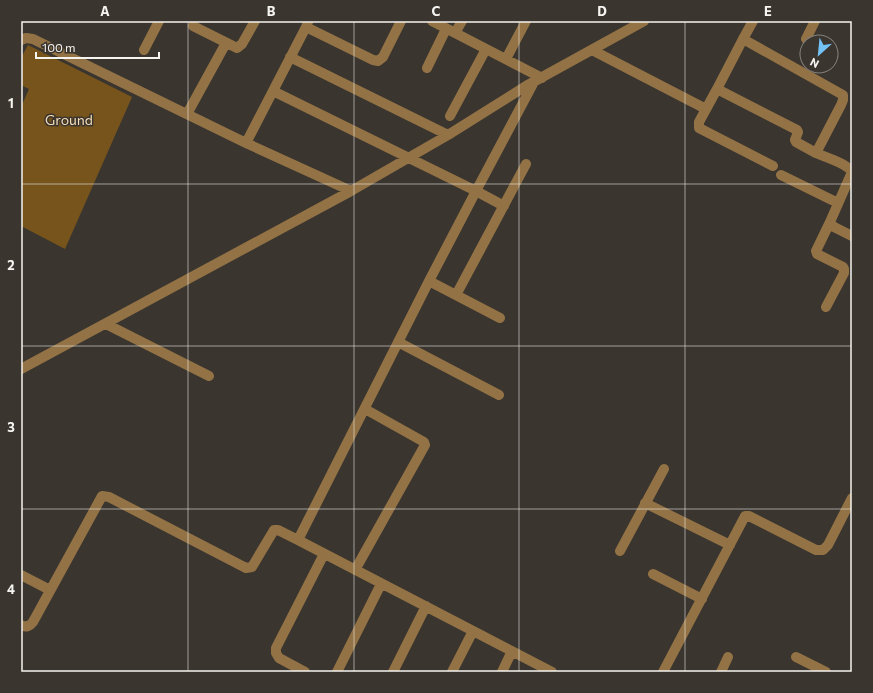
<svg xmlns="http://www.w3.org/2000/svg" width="873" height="693" font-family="Commissioner,sans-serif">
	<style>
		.green { fill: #76541c }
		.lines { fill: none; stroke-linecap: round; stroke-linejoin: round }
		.minor { stroke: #937345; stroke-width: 10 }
		.grid { fill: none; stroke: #f6f4f0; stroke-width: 1; stroke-opacity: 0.55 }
		.labels { text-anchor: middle; stroke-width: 3; stroke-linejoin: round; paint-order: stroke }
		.park-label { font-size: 14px; fill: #f6ddb9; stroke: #3a352f }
		.neatline { fill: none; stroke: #f6f4f0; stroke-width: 1.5 }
		.grid-label { font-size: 13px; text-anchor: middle; font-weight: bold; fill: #f6f4f0 }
	</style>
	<rect width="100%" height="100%" fill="#3a352f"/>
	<path class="green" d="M28,45L132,97L65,249L21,226V107L29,89L21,85V58Z"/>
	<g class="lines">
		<path class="minor" d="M432,21L542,78
			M753,21L743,39L843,95V100L841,105L816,153C825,157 848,164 852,172L830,222L834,227L852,236
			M308,22L306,27L373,60L378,61L383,57L401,21
			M193,26L237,48L242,44L255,21
			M306,27L246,143L351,191
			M455,33L462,21
			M743,39L717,89L797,130L798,132L795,140L796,142L816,153
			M806,39L815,21
			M21,40L26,38L33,39L246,143
			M144,50L159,21
			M592,50L706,109
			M290,57L448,135
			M506,59L526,21
			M427,68L446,29
			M717,89L699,122V128L773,166
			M273,91L476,191L534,82
			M187,114L226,43
			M450,116L486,49
			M781,175L838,203
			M504,206L476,191L429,281L298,540L552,672
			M429,281L500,318
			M456,295L526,164
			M826,307L844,273V269L843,267L817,254L816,251L830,222
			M106,324L209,376
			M398,342L499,395
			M21,369L351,191L448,135L526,86L644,21
			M645,503L730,545
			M620,551L664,469
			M355,570L425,445L424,442L365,409
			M653,574L702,599
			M21,575L50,590
			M21,625C26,628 30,626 33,622L102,496L109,497L246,568L252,567L274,530H278L298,540
			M796,657L826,672
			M305,672L279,658L276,653V648L324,554
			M337,672L381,584
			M393,672L426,606
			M452,672L473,631
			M502,672L512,651
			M663,672L745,516H749L816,550H823L828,545L852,498
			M721,672L728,657"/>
	</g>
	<path class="grid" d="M188,21V672M354,21V672M519,21V672M685,21V672M21,184H852M21,346H852M21,509H852"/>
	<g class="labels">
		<g class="park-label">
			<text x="69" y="125">Ground</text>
		</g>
	</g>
	<rect width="873" height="693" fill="none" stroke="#3a352f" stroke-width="44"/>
	<g transform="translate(819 54) rotate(207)"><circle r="19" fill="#3a352f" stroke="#85817c"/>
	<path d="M0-3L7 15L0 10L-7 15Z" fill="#73c1f5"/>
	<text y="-6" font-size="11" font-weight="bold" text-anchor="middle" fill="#f6f4f0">N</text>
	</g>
	<path d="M36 52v6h123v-6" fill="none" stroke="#f6f4f0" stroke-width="2"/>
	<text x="42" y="52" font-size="12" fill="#f6f4f0" stroke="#3a352f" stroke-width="3" paint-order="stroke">100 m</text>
	<rect x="22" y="22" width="829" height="649" class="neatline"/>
	<g class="grid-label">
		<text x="105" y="16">A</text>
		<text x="271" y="16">B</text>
		<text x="436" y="16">C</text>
		<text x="602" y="16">D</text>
		<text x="768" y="16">E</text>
		<text x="11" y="108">1</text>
		<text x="11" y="270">2</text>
		<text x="11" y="432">3</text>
		<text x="11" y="594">4</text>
	</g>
</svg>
